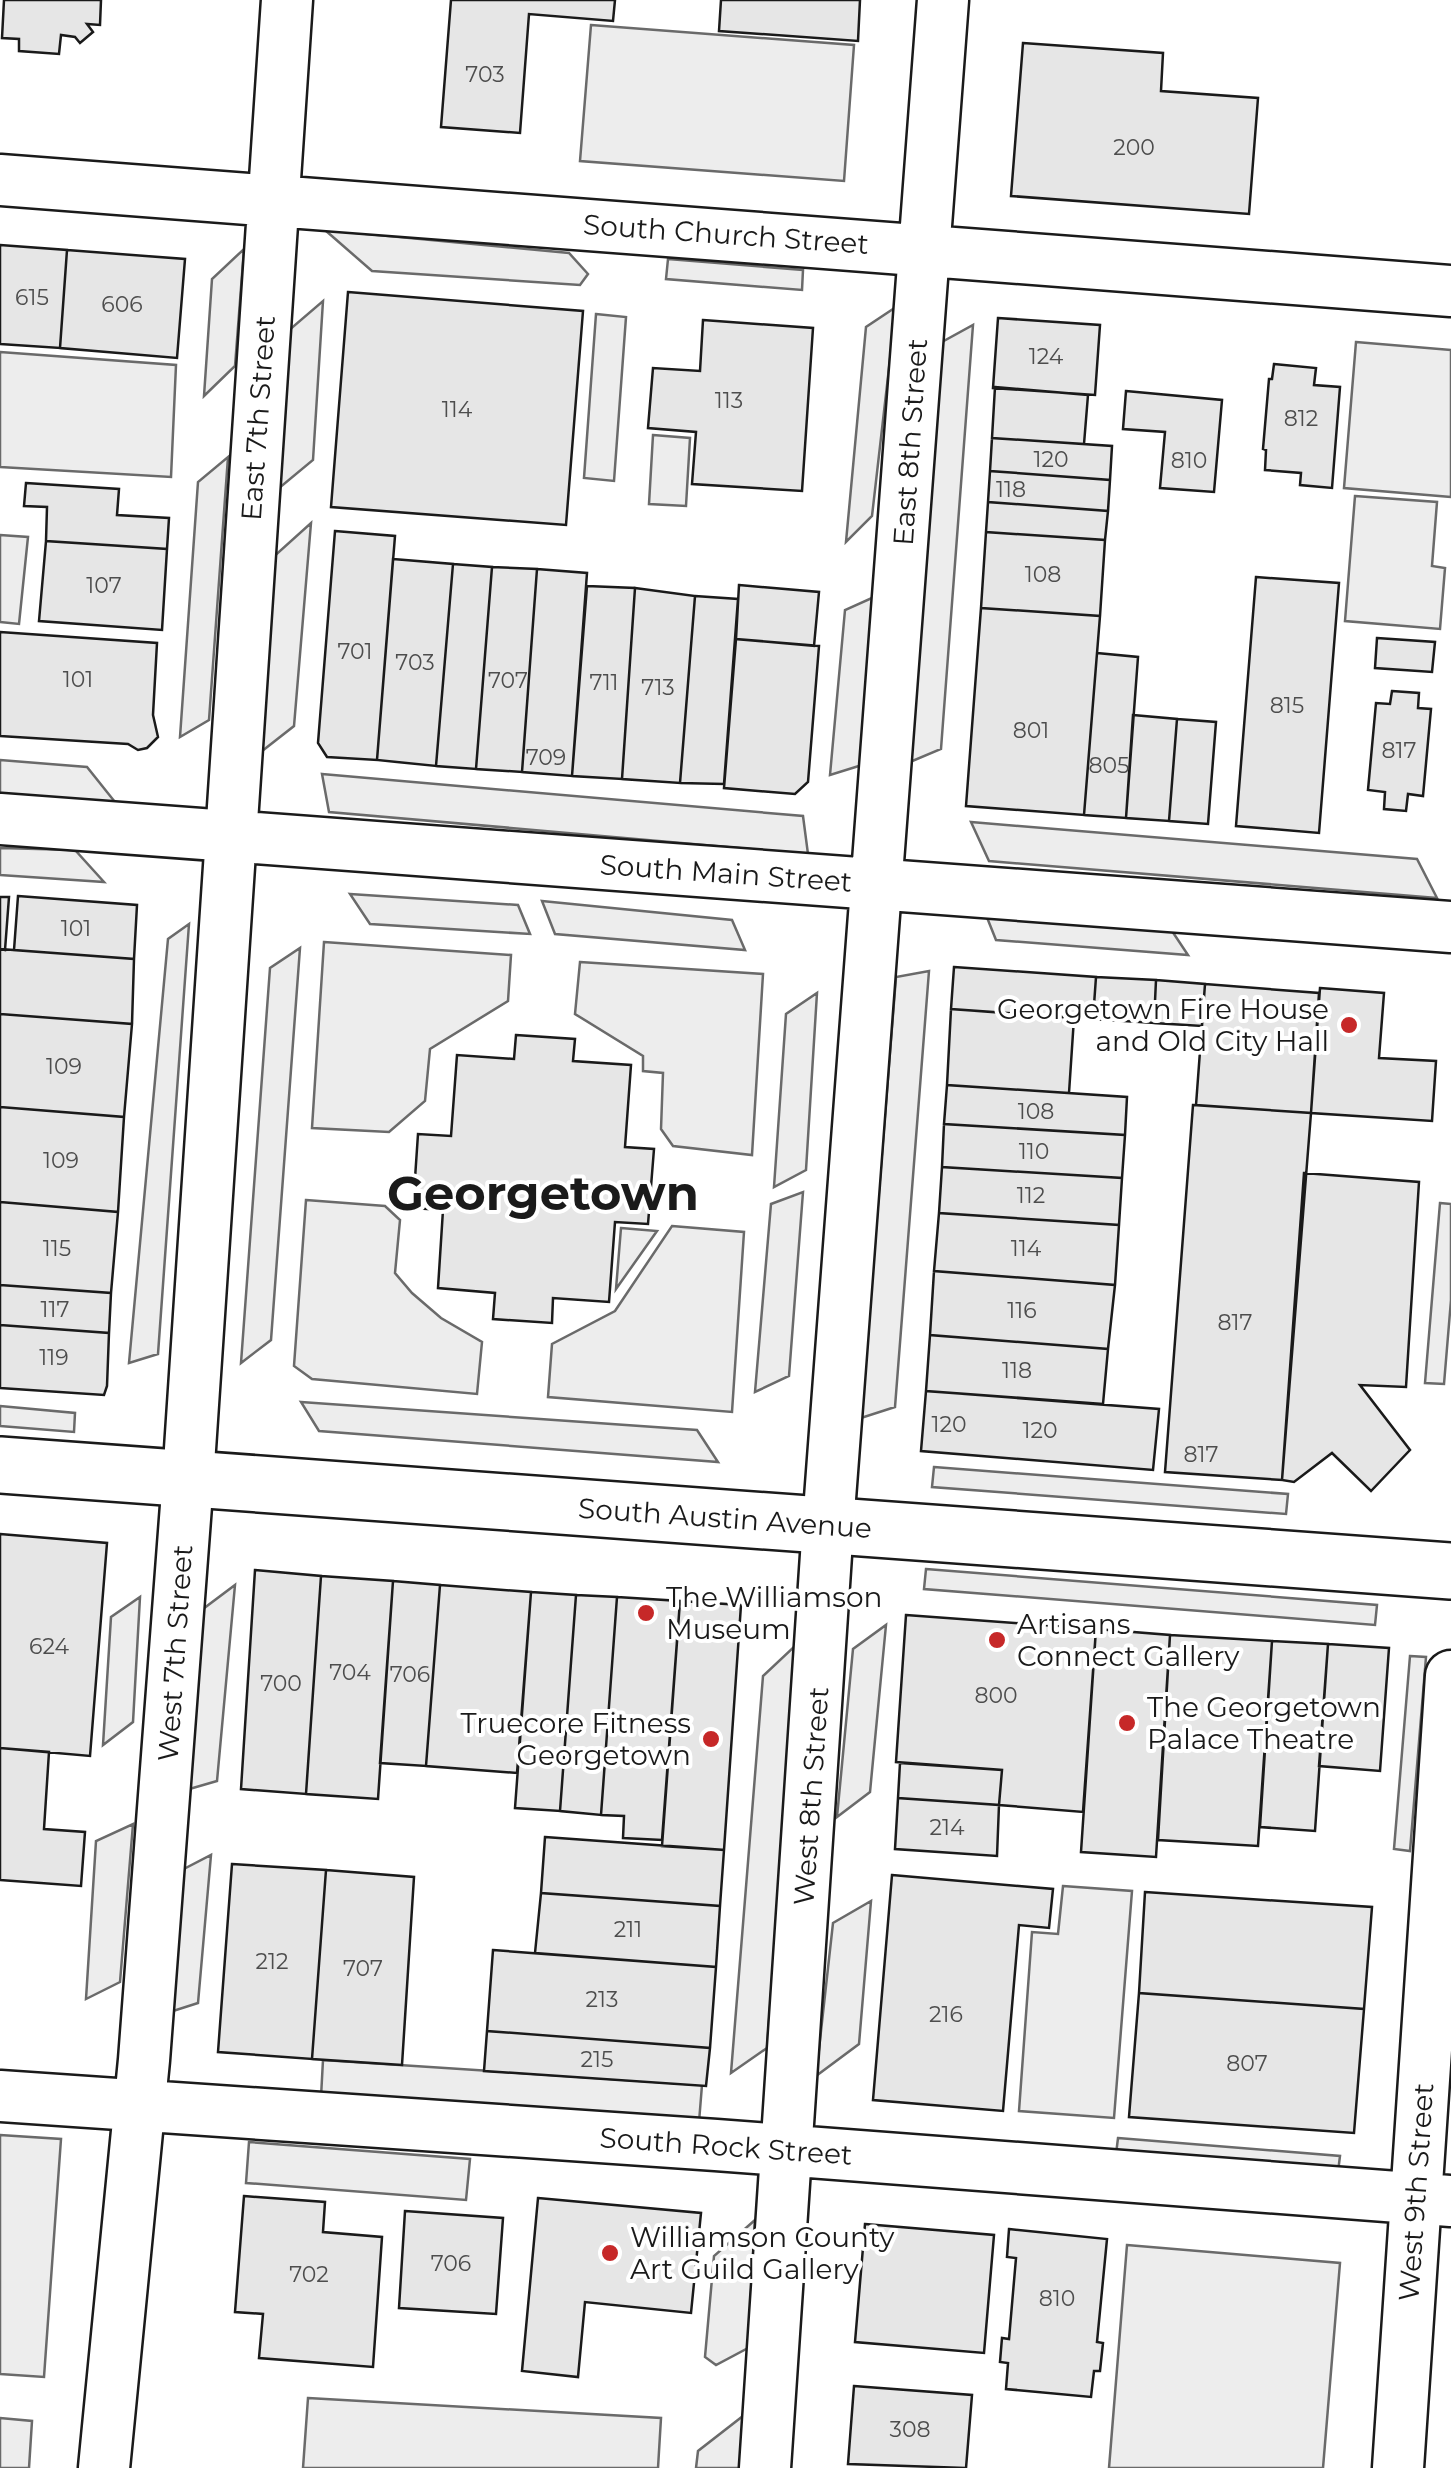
<svg xmlns="http://www.w3.org/2000/svg" width="1451" height="2468" font-family="Montserrat,sans-serif">
	<style>
		.built { fill: #ededed; stroke: #6a6a6a; stroke-width: 2.5 }
		.building { fill: #e6e6e6; stroke: #1a1a1a; stroke-width: 2.5 }
		.lines { fill: none; stroke-linecap: round; stroke-linejoin: round }
		.minor-casing { stroke: #1a1a1a; stroke-width: 55 }
		.major-casing { stroke: #1a1a1a; stroke-width: 60 }
		.minor { stroke: #fff; stroke-width: 50 }
		.major { stroke: #fff; stroke-width: 55 }
		.poi-dot { fill: #c62828; stroke: #fff; stroke-width: 4 }
		.labels { text-anchor: middle; stroke-width: 8; stroke-linejoin: round; paint-order: stroke }
		.number-label { font-size: 22px; fill: #4d4d4d }
		.street-label { font-size: 28px; fill: #1a1a1a; stroke: #fff }
		.poi-label { font-size: 28px; fill: #1a1a1a; stroke: #fff; text-anchor: start }
		.town-label { font-size: 48px; font-weight: bold; fill: #1a1a1a; stroke: #fff }
	</style>
	<rect width="100%" height="100%" fill="#fff"/>
	<path class="built" d="M591,25L854,45L844,181L580,161Z
		M325,230L569,253L588,274L580,285L372,271Z
		M244,249L235,366L204,396L212,279Z
		M668,259L803,270L802,290L666,279Z
		M323,301L313,460L278,489L288,331Z
		M896,307L872,516L846,542L866,327Z
		M596,314L626,317L614,481L584,478Z
		M973,325L941,749L910,762L942,342Z
		M1356,342L1451,350V497L1344,488Z
		M0,352L176,365L171,477L0,467Z
		M653,435L690,438L686,506L649,504Z
		M228,457L209,720L180,737L198,482Z
		M1355,496L1437,502L1432,566L1445,568L1440,629L1345,621Z
		M311,523L294,726L257,755L271,559Z
		M0,535L28,537L19,624L0,622Z
		M874,597L862,765L830,775L845,610Z
		M0,760L87,767L115,802L0,794Z
		M322,774L803,816L808,854L329,812Z
		M971,822L1417,859L1437,898L989,861Z
		M0,848L75,850L104,882L0,875Z
		M350,894L518,905L530,934L370,924Z
		M542,901L732,920L745,950L555,934Z
		M984,910L1170,928L1188,955L996,940Z
		M189,924L158,1354L129,1363L168,939Z
		M324,942L511,955L508,1001L430,1049L425,1101L389,1132L312,1128Z
		M300,948L271,1340L241,1363L270,968Z
		M580,962L763,974L752,1155L673,1146L661,1129L663,1073L643,1071V1056L575,1014Z
		M929,971L895,1407L861,1418L896,977Z
		M817,993L806,1170L774,1187L786,1014Z
		M803,1192L789,1376L755,1392L771,1204Z
		M306,1200L385,1206L400,1220L395,1273L412,1293L441,1318L482,1342L477,1394L312,1379L294,1366Z
		M1440,1203L1451,1204V1300L1444,1384L1425,1383Z
		M672,1226L744,1232L732,1412L548,1397L552,1344L615,1311Z
		M621,1228L657,1231L616,1289Z
		M301,1402L697,1430L718,1462L319,1431Z
		M0,1406L75,1413L74,1432L0,1426Z
		M934,1467L1288,1494L1286,1514L932,1487Z
		M926,1569L1377,1605L1375,1625L924,1589Z
		M235,1585L217,1781L186,1790L203,1609Z
		M140,1597L133,1722L103,1745L111,1617Z
		M886,1625L870,1792L837,1817L853,1649Z
		M797,1644L767,2048L731,2073L763,1676Z
		M1410,1656L1426,1657L1410,1851L1394,1849Z
		M133,1824L120,1982L86,1999L96,1841Z
		M211,1855L198,2003L170,2012L180,1871Z
		M1063,1886L1132,1891L1114,2118L1019,2111L1032,1932L1058,1934Z
		M871,1901L859,2044L816,2076L833,1923Z
		M323,2060L702,2085L699,2122L321,2097Z
		M0,2135L61,2139L44,2377L0,2374Z
		M1118,2138L1340,2156L1338,2172L1116,2154Z
		M249,2142L470,2159L466,2200L246,2183Z
		M755,2220L748,2348L716,2365L705,2357L714,2256Z
		M1127,2245L1340,2263L1323,2468H1109Z
		M308,2398L661,2418L658,2468H303Z
		M743,2416L740,2468H696L698,2451Z
		M0,2418L32,2421L29,2468H0Z"/>
	<path class="building" d="M4,0H101L100,25L87,24L93,32L80,43L75,37L61,35L59,54L19,51V39L2,38Z
		M451,0H615L613,21L529,14L520,133L441,127Z
		M721,0H860L858,41L719,31Z
		M1023,43L1163,53L1161,91L1258,98L1249,214L1011,196Z
		M0,245L67,250L60,348L0,344Z
		M67,250L185,259L177,358L60,348Z
		M348,292L583,311L566,525L331,507Z
		M998,318L1100,325L1095,395L993,388Z
		M703,320L813,328L802,491L692,484L696,432L648,428L653,368L700,371Z
		M1274,364L1316,368L1314,385L1340,387L1332,488L1300,485L1301,473L1265,470L1266,450L1263,449L1269,379H1272Z
		M995,387L1088,395L1084,444L992,438Z
		M1126,391L1222,400L1214,492L1160,488L1165,432L1123,429Z
		M992,438L1112,446L1110,480L990,471Z
		M990,471L1110,480L1108,511L988,502Z
		M26,483L119,489L117,515L169,518L167,549L46,541L47,507L24,506Z
		M988,502L1108,511L1105,540L986,532Z
		M335,531L395,536L377,760L327,757L318,743Z
		M986,532L1105,540L1100,616L981,608Z
		M46,541L167,549L162,630L39,621Z
		M393,559L453,564L436,766L377,760Z
		M453,564L492,567L476,769L436,766Z
		M492,567L537,569L522,772L476,769Z
		M537,569L587,573L572,776L522,772Z
		M1256,577L1339,583L1319,833L1236,826Z
		M739,585L819,592L814,646L736,639Z
		M587,586L635,588L622,779L572,776Z
		M635,588L695,596L680,783L622,779Z
		M695,596L738,599L724,784L680,783Z
		M981,608L1100,616L1084,815L966,806Z
		M0,632L157,643L153,715L158,737L147,748L138,750L128,744L0,736Z
		M1377,638L1435,642L1432,672L1375,668Z
		M736,639L819,646L808,782L795,794L724,788Z
		M1097,653L1138,657L1126,818L1084,815Z
		M1392,691L1419,693L1418,708L1431,709L1423,796L1408,794L1406,811L1384,809L1385,792L1368,790L1376,703L1390,704Z
		M1133,715L1177,719L1169,821L1126,818Z
		M1177,719L1216,722L1208,824L1169,821Z
		M18,896L137,905L134,959L14,950Z
		M0,897H9L5,950L0,949Z
		M0,949L134,959L132,1024L0,1014Z
		M954,967L1096,977L1093,1019L951,1009Z
		M1096,977L1156,980L1154,1023L1093,1019Z
		M1156,980L1205,984L1202,1026L1154,1023Z
		M1205,984L1319,993L1311,1113L1196,1105Z
		M1320,988L1384,993L1379,1058L1436,1061L1432,1121L1311,1113Z
		M951,1009L1074,1018L1069,1093L947,1085Z
		M0,1014L132,1024L124,1117L0,1107Z
		M516,1035L575,1039L573,1061L631,1065L625,1147L654,1149L648,1224L615,1222L609,1302L553,1298L552,1323L493,1319L495,1293L438,1288L443,1210L413,1208L418,1134L451,1136L457,1055L514,1059Z
		M947,1085L1127,1097L1125,1135L944,1124Z
		M1193,1105L1311,1113L1282,1480L1165,1472Z
		M0,1107L124,1117L118,1212L0,1202Z
		M944,1124L1125,1135L1122,1178L942,1167Z
		M942,1167L1122,1178L1119,1225L939,1213Z
		M1304,1173L1419,1182L1406,1387L1360,1385L1410,1450L1371,1491L1332,1453L1294,1482L1282,1480Z
		M0,1202L118,1212L111,1293L0,1285Z
		M939,1213L1119,1225L1115,1285L934,1271Z
		M934,1271L1115,1285L1108,1349L930,1335Z
		M0,1285L111,1293L109,1333L0,1325Z
		M0,1325L109,1333L107,1386L104,1395L0,1388Z
		M930,1335L1108,1349L1103,1404L926,1391Z
		M926,1391L1159,1409L1153,1470L921,1451Z
		M0,1534L107,1543L90,1756L0,1748Z
		M255,1570L321,1576L306,1794L241,1789Z
		M321,1576L393,1581L378,1799L306,1794Z
		M393,1581L440,1585L426,1766L380,1763Z
		M440,1585L531,1592L517,1773L426,1766Z
		M531,1592L576,1595L560,1811L515,1808Z
		M576,1595L617,1597L601,1815L560,1811Z
		M617,1597L680,1601L662,1840L623,1838L624,1816L601,1815Z
		M680,1601L741,1605L724,1850L662,1846Z
		M906,1615L1096,1629L1083,1812L999,1805L1002,1770L896,1762Z
		M1096,1629L1170,1635L1156,1857L1081,1852Z
		M1170,1635L1272,1641L1258,1846L1158,1840Z
		M1272,1641L1328,1644L1315,1831L1260,1827Z
		M1328,1644L1389,1648L1380,1771L1319,1766Z
		M0,1748L49,1752L44,1829L85,1832L81,1886L0,1880Z
		M900,1763L1002,1770L999,1805L898,1798Z
		M898,1798L999,1805L997,1856L895,1849Z
		M545,1837L724,1850L720,1906L541,1893Z
		M232,1864L326,1870L312,2059L218,2052Z
		M326,1870L414,1877L402,2065L312,2059Z
		M892,1875L1053,1889L1049,1928L1019,1925L1003,2111L873,2100Z
		M1145,1892L1372,1907L1364,2009L1139,1993Z
		M541,1893L720,1906L716,1967L535,1953Z
		M493,1950L716,1967L710,2048L487,2031Z
		M1139,1993L1364,2009L1354,2133L1129,2117Z
		M487,2031L710,2048L706,2086L484,2071Z
		M244,2196L325,2202L323,2232L382,2237L373,2367L259,2358L263,2314L235,2312Z
		M538,2198L701,2213L691,2313L585,2302L578,2377L522,2371Z
		M405,2211L503,2218L496,2314L399,2308Z
		M865,2224L994,2235L984,2353L855,2342Z
		M1009,2229L1107,2239L1097,2342L1103,2343L1100,2371H1094L1091,2397L1006,2389L1008,2363L1000,2362L1002,2338L1009,2339L1016,2258L1007,2257Z
		M854,2386L972,2395L966,2468L848,2464Z"/>
	<g class="lines">
		<g class="minor-casing">
			<path id="minor" d="M0,180L1451,291
				M0,819L1451,927
				M0,2096L716,2145L1451,2201
				M104,2468L144,2060L188,1479L287,0
				M765,2468L828,1525L943,0
				M1398,2468L1451,1676"/>
		</g>
		<g class="major-casing">
			<path id="major" d="M0,1465L1451,1571"/>
		</g>
		<use href="#minor" class="minor"/>
		<use href="#major" class="major"/>
	</g>
	<g class="poi-dot">
		<circle cx="1349" cy="1025" r="10"/>
		<circle cx="646" cy="1613" r="10"/>
		<circle cx="997" cy="1640" r="10"/>
		<circle cx="1127" cy="1723" r="10"/>
		<circle cx="711" cy="1739" r="10"/>
		<circle cx="610" cy="2253" r="10"/>
	</g>
	<g class="labels">
		<g class="number-label">
			<text x="485" y="82">703</text>
			<text x="1134" y="155">200</text>
			<text x="32" y="305">615</text>
			<text x="122" y="312">606</text>
			<text x="1046" y="364">124</text>
			<text x="729" y="408">113</text>
			<text x="457" y="417">114</text>
			<text x="1301" y="426">812</text>
			<text x="1051" y="467">120</text>
			<text x="1189" y="468">810</text>
			<text x="1011" y="497">118</text>
			<text x="1043" y="582">108</text>
			<text x="104" y="593">107</text>
			<text x="355" y="659">701</text>
			<text x="415" y="670">703</text>
			<text x="78" y="687">101</text>
			<text x="508" y="688">707</text>
			<text x="604" y="690">711</text>
			<text x="658" y="695">713</text>
			<text x="1287" y="713">815</text>
			<text x="1031" y="738">801</text>
			<text x="1399" y="758">817</text>
			<text x="546" y="765">709</text>
			<text x="1109" y="773">805</text>
			<text x="76" y="936">101</text>
			<text x="64" y="1074">109</text>
			<text x="1036" y="1119">108</text>
			<text x="1034" y="1159">110</text>
			<text x="61" y="1168">109</text>
			<text x="1031" y="1203">112</text>
			<text x="57" y="1256">115</text>
			<text x="1026" y="1256">114</text>
			<text x="55" y="1317">117</text>
			<text x="1022" y="1318">116</text>
			<text x="1235" y="1330">817</text>
			<text x="54" y="1365">119</text>
			<text x="1017" y="1378">118</text>
			<text x="949" y="1432">120</text>
			<text x="1040" y="1438">120</text>
			<text x="1201" y="1462">817</text>
			<text x="49" y="1654">624</text>
			<text x="350" y="1680">704</text>
			<text x="410" y="1682">706</text>
			<text x="281" y="1691">700</text>
			<text x="996" y="1703">800</text>
			<text x="947" y="1835">214</text>
			<text x="628" y="1937">211</text>
			<text x="272" y="1969">212</text>
			<text x="363" y="1976">707</text>
			<text x="602" y="2007">213</text>
			<text x="946" y="2022">216</text>
			<text x="597" y="2067">215</text>
			<text x="1247" y="2071">807</text>
			<text x="451" y="2271">706</text>
			<text x="309" y="2282">702</text>
			<text x="1057" y="2306">810</text>
			<text x="910" y="2437">308</text>
		</g>
		<g class="street-label">
			<text transform="translate(726 234) rotate(4)" y="10">South Church Street</text>
			<text transform="translate(258 418) rotate(-86)" y="10">East 7th Street</text>
			<text transform="translate(910 442) rotate(-86)" y="10">East 8th Street</text>
			<text transform="translate(726 873) rotate(4)" y="10">South Main Street</text>
			<text transform="translate(725 1518) rotate(4)" y="10">South Austin Avenue</text>
			<text transform="translate(175 1653) rotate(-86)" y="10">West 7th Street</text>
			<text transform="translate(811 1796) rotate(-86)" y="10">West 8th Street</text>
			<text transform="translate(726 2146) rotate(4)" y="10">South Rock Street</text>
			<text transform="translate(1416 2192) rotate(-86)" y="10">West 9th Street</text>
		</g>
		<g class="poi-label">
			<text x="1329" y="1019" text-anchor="end">Georgetown Fire House<tspan x="1329" dy="32">and Old City Hall</tspan></text>
			<text x="666" y="1607">The Williamson<tspan x="666" dy="32">Museum</tspan></text>
			<text x="1017" y="1634">Artisans<tspan x="1017" dy="32">Connect Gallery</tspan></text>
			<text x="1147" y="1717">The Georgetown<tspan x="1147" dy="32">Palace Theatre</tspan></text>
			<text x="691" y="1733" text-anchor="end">Truecore Fitness<tspan x="691" dy="32">Georgetown</tspan></text>
			<text x="630" y="2247">Williamson County<tspan x="630" dy="32">Art Guild Gallery</tspan></text>
		</g>
		<g class="town-label">
			<text x="543" y="1210">Georgetown</text>
		</g>
	</g>
</svg>
